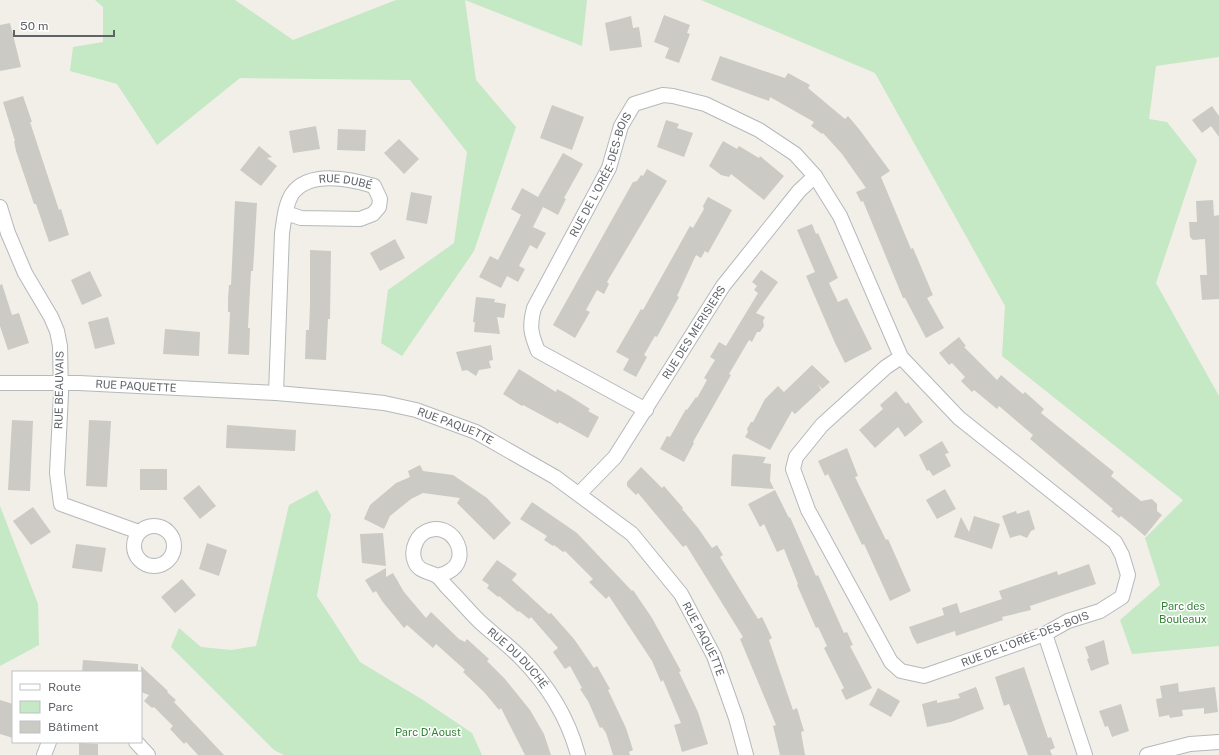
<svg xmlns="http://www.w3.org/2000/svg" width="1219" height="755" font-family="'Public Sans',sans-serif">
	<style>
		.green { fill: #c5e8c5 }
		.building { fill: #cccac5 }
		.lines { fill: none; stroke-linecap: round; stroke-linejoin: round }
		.minor-casing { stroke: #b5b8bc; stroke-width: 16 }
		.minor { stroke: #fff; stroke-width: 14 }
		.labels { text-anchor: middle; stroke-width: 3; stroke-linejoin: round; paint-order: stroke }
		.street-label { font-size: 11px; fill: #5f6368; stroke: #fff }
		.park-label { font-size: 11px; fill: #348238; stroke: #fff }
	</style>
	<rect width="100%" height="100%" fill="#f1efe8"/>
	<path class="green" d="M95,0H235L293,40L396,0H587L582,46L465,0L476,80L516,127L474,251L402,356L381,343L388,290L454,243L467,152L410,80L240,78L157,145L117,84L70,71L73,47L103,42V7Z
		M701,0H1219V57L1156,66L1149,119L1167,122L1197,160L1156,283L1219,396V646L1132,654L1120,620L1160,585L1145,538L1183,500L1002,356L1005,306L875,73Z
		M317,490L331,515L317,596L360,662L423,700L472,733L482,755H284L274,750L171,647L179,628L201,647L231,650L256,646L289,505Z
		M0,506L38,604L39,645L0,666Z"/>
	<path class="building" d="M664,15L690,25L687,33L690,34L679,63L665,58L669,48L654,42Z
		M631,16L633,28L639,27L642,47L610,51L605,23Z
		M10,23L21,67L0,71V25Z
		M720,56L785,78L788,73L810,85L808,88L845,119L848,116L859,129L890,171L881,177L911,249L913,248L933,295L927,298L944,328L926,338L905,298H903L863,201L861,202L856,192L866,188L842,154L823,133L822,134L811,126L814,122L770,97L769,101L711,80Z
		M23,96L32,122H30L59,210L61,209L69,235L49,242L36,204H34L16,151L14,141H15L3,102Z
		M552,105L584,117L572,150L540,138Z
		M1212,106L1219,116V137L1211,126L1202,133L1192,120Z
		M666,120L679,124L677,128L693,133L684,157L657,147Z
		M316,126L320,149L293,153L289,131Z
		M338,129L366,130L365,151L337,150Z
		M399,139L419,159L404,174L384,153Z
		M723,141L737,149L739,146L759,158L760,156L784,176L764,200L731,174L729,177L721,175L709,166Z
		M259,146L272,157L267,158L277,166L261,186L240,170Z
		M563,153L583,164L564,198L566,199L558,215L543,207L533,227L546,233L537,249L530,245L519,266L525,269L518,282L507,276L501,288L479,277L490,256L498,260L521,215L511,209L522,188L538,197Z
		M647,169L667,181L607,282L609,284L604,294L597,290L586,310L590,312L575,338L553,325L633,182L637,181L641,175L643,176Z
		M411,192L432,196L427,224L406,220Z
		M708,197L732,210L708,253L705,251L701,258L696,255L677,296L679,297L657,337L655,336L644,355L647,357L636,377L623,370L629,359L616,352L641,309L643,310L690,226L693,228L704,209L703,206Z
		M1213,200L1214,216L1219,215V299L1202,300L1200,275H1207L1205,239L1193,240L1190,237L1189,222H1197L1196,201Z
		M235,201L257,203L253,271H251L248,328H250L249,355L228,354L230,312H228V299L229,285H231Z
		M812,224L816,234L818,233L838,278L829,283L838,302L847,298L872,349L845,363L835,343L806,276L815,272L797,230Z
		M395,239L405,258L380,271L370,253Z
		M310,250L331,251L330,319H328L326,360L305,359L306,330H309L310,305Z
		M761,270L778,282L756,313L765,317L763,321L764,326L760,332H757L752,342L749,340L729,374L731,375L693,442L694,443L684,462L660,449L667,436L670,437L686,409L687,410L696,397L697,398L707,380L704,378L715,360L710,357L719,342L726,346L758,293L754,290L757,286L752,282Z
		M90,271L102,296L82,305L71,280Z
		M2,284L12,315L19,313L29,343L8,350L0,326V285Z
		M476,297L495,299L494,302L506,304L504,318L497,317L500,334L474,332L475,322H473Z
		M108,317L115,344L95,349L88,322Z
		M165,329L200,332L199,356L163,354Z
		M959,337L966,346L964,347L997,380L1001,375L1023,394L1025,392L1044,409L1041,413L1114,472L1111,476L1141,501L1152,499L1157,504V511L1162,515L1145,536L1121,516L1119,518L1111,511L1113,509L1030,439L1033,435L999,406L997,409L974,390L972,392L961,381L965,377L952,363L949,365L939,353Z
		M491,345L493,360L489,361L491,368L479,370L476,376L467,370L462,371L456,352Z
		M812,365L830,382L822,389L818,384L821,390L795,414L792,411L770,450L745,437L748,432L747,429L751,422H753L765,399L778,386L784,392Z
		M519,369L556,392L557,389L568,395L590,409L588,411L599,417L588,438L559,422L558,424L523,405L522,406L503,394Z
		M896,391L906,404L908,402L923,422L905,437L898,427L875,448L859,430L883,409L880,405Z
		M12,420L33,421L30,491L8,490Z
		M89,420L111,421L107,487L86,486Z
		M227,425L296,430L295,451L226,448Z
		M942,441L949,453L945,454L951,466L933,476L929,470L927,471L919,455Z
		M847,448L858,476L855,477L886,540L888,539L911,591L890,601L864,544L862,545L828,474L825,476L818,461Z
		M734,454L766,457L763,463L771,464L770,481L774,489L731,486L732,456Z
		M420,465L423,471L453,475L487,498L511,523L494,540L457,503L460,498L423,493L411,499L390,516L384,529L364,519L370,505L396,483L410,477L408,471Z
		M641,467L662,488L664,486L683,508L682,509L698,528L712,548L717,545L723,555L720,557L758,619L762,617L772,638L769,640L793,710L797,708L804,731L801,732L805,755H780L773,726L776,725L740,639L743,637L686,545L683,547L638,493L636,495L627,486V482Z
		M140,469H167V490H140Z
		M199,485L216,506L200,519L183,498Z
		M945,489L956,509L937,519L926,500Z
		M775,490L789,518L790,517L816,576L818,575L844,633L847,632L853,645L850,646L872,688L846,700L841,690L844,688L824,648L827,646L818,627L816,628L797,585L798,584L784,549L777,552L764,524L760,527L748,504Z
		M532,502L577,533L632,591L633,590L652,618L681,671L679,672L698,712L708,744L682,752L674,725L681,723L663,680L661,682L652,661L609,596L606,599L589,582L593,579L565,551L563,552L554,545L553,546L544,540L547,536L520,519Z
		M33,507L51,532L31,545L13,521Z
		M1029,510L1035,529L1031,531L1027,538L1020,535L1010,538L1002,516L1016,511L1017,514Z
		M974,516L1000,524L992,549L954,537L961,517L969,532Z
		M383,533L386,566L362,563L360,534Z
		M207,543L227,550L219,576L199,569Z
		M76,544L106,548L102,572L72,568Z
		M497,560L517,574L512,580L549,614L551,613L574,639L594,668L597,666L610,689L608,690L626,728L633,750L629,752L630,755H613L606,733L602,727L600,728L588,701L580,689L582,688L570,666L565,669L553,652L558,648L531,617L529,619L519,611L518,612L499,596L498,597L487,588L489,585L482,580Z
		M1089,564L1096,584L1030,606L1031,610L1002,617L1003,620L956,636L955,631L917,644L913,637L909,627L944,615L942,608L957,603L960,613L1002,599L999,591L1057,571L1058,575Z
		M386,568V577L393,573L404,592L426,618L431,612L459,639L465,642L467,639L489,659L487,661L505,679L530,710L544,734L551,755H525L501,708L499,710L484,692L463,672L465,670L436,644L433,648L407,625L404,628L382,601L376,591L373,593L365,580Z
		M182,579L196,595L175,613L161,597Z
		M1104,640L1109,664L1091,671L1087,659L1089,658L1085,647Z
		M83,660L138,664V672H82Z
		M141,666L168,691L167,692L176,700L174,702L224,755H198L186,742L184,744L170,729L173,726L154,707L152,708L144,701L149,695L141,692Z
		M1024,667L1048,738L1051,737L1055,748L1050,750L1052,755H1028L1009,704L1004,706L995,677Z
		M1178,683L1179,692L1215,687L1218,712L1204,714V708L1182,710L1183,716L1170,718L1169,715L1159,717L1156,699L1162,698L1160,686Z
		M976,687L984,709L951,722L927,727L922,704L937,700V703L960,698L958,694Z
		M878,688L900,701L891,717L869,705Z
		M0,700L13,704V738L0,734Z
		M1121,704L1129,731L1112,737L1108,726L1105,727L1099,711Z
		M79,743L98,744V755H79Z"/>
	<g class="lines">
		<g class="minor-casing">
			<g id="minor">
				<path d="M0,207L8,233L25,273L51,317L57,331L60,346L61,394L57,473L61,504L139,532"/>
				<path id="s1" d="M0,383H79L276,393L346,399L384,403L416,410L476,432L555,477L632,534L681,594L714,656L736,718L746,755"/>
				<path id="s2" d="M276,393L282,233C284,221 285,205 292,194C309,170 351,179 374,186L380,199L379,207L373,214L360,219L301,218L286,213"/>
				<path id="s3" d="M646,410L538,351C531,334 529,327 534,308L609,168L621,126L634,104L663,95L673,96L705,104L759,130L795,154L815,176L840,216L901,357L959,418L1115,542L1122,555L1128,575L1122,597L1100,611L1068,621L1045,634L924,676L901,671L891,662L808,510L793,469L796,457L822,425L886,367L901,357"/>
				<path id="s4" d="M579,494L615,457L723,286L799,191L815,176"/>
				<circle cx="154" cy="546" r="20"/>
				<path id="s5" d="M437,576C440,575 445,574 448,572C472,560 455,523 430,530C417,533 410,550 415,562C419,572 429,571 437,576C441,579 444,584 447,587C458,598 468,610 479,621C492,633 507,644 520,657C547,684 568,718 578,755"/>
				<path d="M1045,634L1085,755"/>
				<path d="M136,742L148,755"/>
				<path d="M44,755L49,742"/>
				<path d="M1147,755L1190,744L1219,742"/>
			</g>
		</g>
		<use href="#minor" class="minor"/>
	</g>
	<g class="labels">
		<g class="street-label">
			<text dy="4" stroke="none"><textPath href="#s3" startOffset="317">RUE DE L'ORÉE-DES-BOIS</textPath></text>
			<text dy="4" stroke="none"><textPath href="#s2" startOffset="259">RUE DUBÉ</textPath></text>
			<text dy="4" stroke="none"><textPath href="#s4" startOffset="199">RUE DES MERISIERS</textPath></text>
			<text dy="4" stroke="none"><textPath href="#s1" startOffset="136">RUE PAQUETTE</textPath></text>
			<text transform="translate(59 390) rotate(-89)" y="4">RUE BEAUVAIS</text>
			<text dy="4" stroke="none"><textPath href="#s1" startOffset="460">RUE PAQUETTE</textPath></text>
			<text dy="4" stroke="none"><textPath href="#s1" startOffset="796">RUE PAQUETTE</textPath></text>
			<text transform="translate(1025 639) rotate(-21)" y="4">RUE DE L'ORÉE-DES-BOIS</text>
			<text dy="4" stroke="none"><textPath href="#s5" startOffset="260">RUE DU DUCHÉ</textPath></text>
		</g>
		<g class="park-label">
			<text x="1183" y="610">Parc des<tspan x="1183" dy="13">Bouleaux</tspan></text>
			<text x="428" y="736">Parc D'Aoust</text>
		</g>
	</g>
	<rect x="12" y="671" width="130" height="72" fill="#ffffff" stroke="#bfc1c3"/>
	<rect x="20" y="684" width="20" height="6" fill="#ffffff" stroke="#bfc1c3"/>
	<text x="48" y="691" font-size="12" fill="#5f6368">Route</text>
	<rect x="20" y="701" width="20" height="12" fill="#c5e8c5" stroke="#bfc1c3"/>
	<text x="48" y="711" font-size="12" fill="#5f6368">Parc</text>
	<rect x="20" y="721" width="20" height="12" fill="#cccac5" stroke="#bfc1c3"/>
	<text x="48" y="731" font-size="12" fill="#5f6368">Bâtiment</text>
	<path d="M14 30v6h100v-6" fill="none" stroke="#5f6368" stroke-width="2"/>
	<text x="20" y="30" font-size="12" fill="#5f6368" stroke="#ffffff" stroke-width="3" paint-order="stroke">50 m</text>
</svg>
